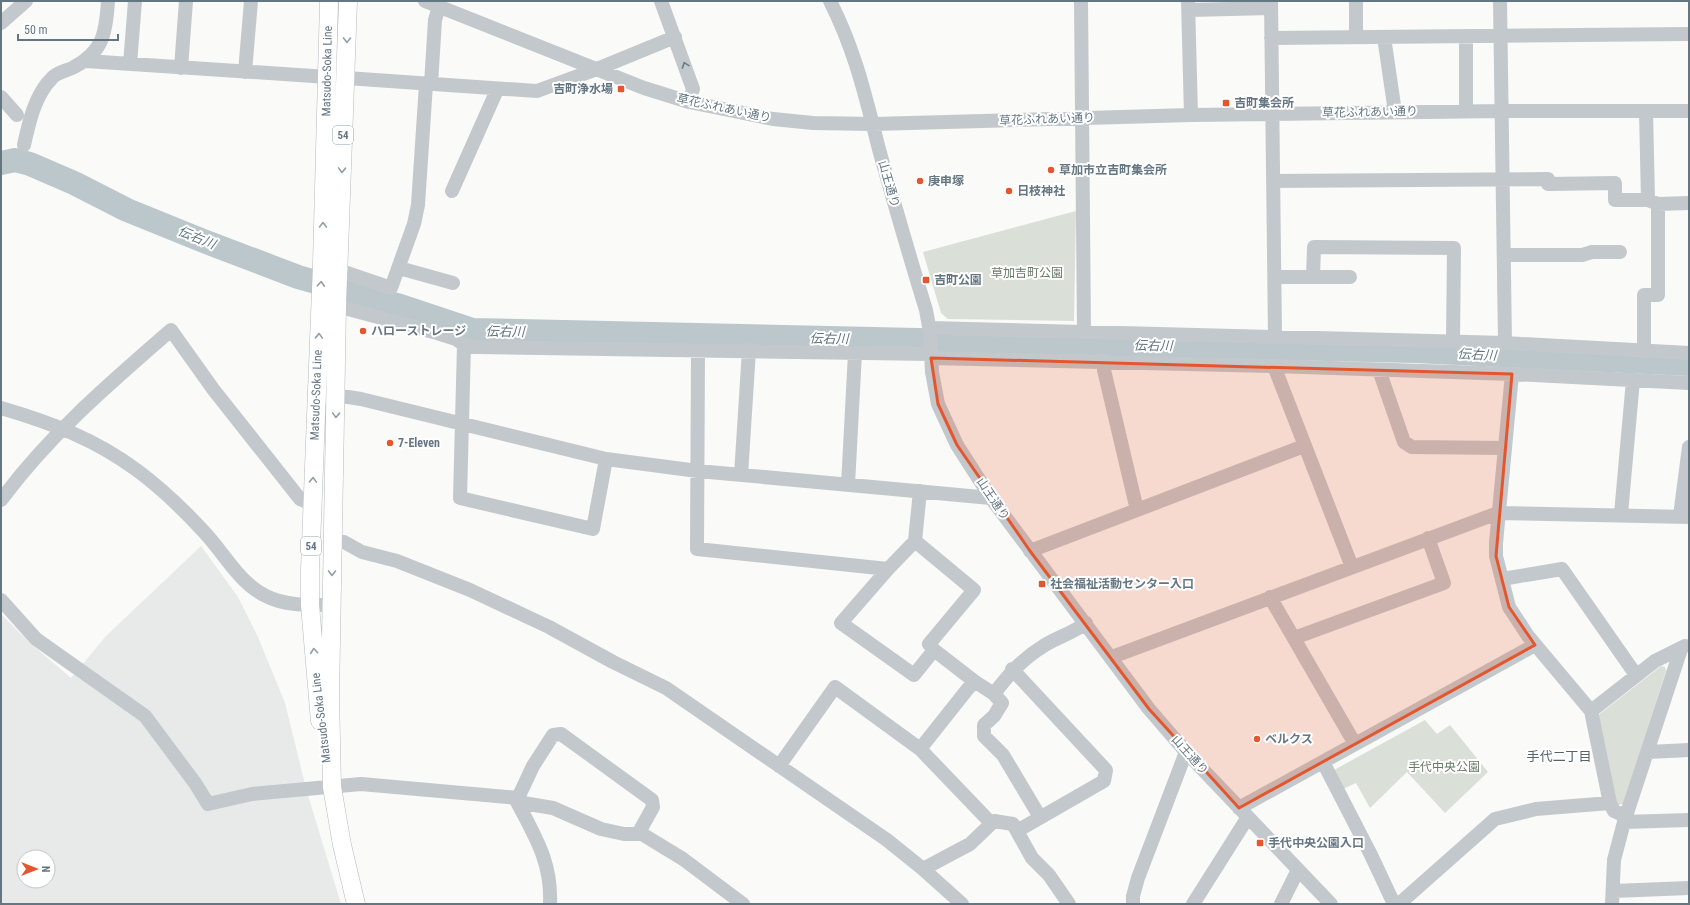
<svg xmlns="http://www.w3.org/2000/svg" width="1690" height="905" font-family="'Roboto Condensed','Noto Sans JP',sans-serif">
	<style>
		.built { fill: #e8e9e9; fill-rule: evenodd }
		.green { fill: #dadfd7 }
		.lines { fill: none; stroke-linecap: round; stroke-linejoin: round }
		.river { stroke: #bbc7cb; stroke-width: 24 }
		.major-casing { stroke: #b5babe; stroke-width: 19 }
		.minor { stroke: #c3c8cc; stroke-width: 14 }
		.major { stroke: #fff; stroke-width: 18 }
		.oneway { stroke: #939fa8 }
		.oneway2 { stroke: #6a7a87 }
		.marked { fill: #e4572e; fill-opacity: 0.2; stroke: #e4572e; stroke-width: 3; stroke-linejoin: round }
		.poi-dot { fill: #e4572e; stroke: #fff; stroke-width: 1.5 }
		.labels { text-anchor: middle; stroke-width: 4; stroke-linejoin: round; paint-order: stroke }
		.shield { fill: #fff; stroke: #939fa8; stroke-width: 1 }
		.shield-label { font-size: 11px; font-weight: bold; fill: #657683 }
		.street-label { font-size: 12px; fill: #657683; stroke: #fff }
		.poi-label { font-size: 12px; font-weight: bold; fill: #657683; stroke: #fff; text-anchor: start }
		.park-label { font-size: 12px; fill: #687a64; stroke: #fff }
		.water-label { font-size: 13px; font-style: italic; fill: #60757c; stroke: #fff }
		.neighbourhood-label { font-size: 13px; fill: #57646e; stroke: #fff }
	</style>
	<rect width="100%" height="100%" fill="#fafaf8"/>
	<path class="built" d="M201,546L238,597L258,637L285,703L307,792L341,904H1V614L31,644L71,678L106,636ZM24,857H48V881H24Z"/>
	<path class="green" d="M1076,211L1074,321L948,319L941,313L923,252Z
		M1661,666L1665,667L1666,671L1623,804L1618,805L1615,802L1597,716Z
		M1425,720L1437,734L1450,725L1488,772L1445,813L1407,772L1370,808L1356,783L1343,789L1334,770Z"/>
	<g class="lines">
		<path class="river" d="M1,163L15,160L30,164L74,183L127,210L201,240L298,277L397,305L472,330L1415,351L1689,364"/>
		<g class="major-casing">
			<path id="major" d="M348,1L337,306L330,696L332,787L342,845L356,904
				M320,721L310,605V570L322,264L329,1"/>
		</g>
		<path class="minor" d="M425,1L644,88L689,102L773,119L813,123L874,124L1191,115L1503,111H1689
			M661,1L693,89L689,102
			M830,1C856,52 866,99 880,153C895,206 910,258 926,310L930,332L932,372L938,404L957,445L991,498L1149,709L1186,752L1331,904
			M1081,1L1084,330
			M1188,1L1191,115
			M1271,1L1275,337
			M1356,1V37
			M1500,1L1505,343
			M1189,10L1271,8
			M1,23L26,1
			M1466,36V111
			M1384,37L1395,112
			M1271,38L1689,34
			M86,61L328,77
			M130,64L135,1
			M181,68L186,1
			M245,72L251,1
			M346,78L537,91L597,69L675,37
			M431,84L435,20L439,7
			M1,97L17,115
			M1646,111L1648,200
			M24,145C29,122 35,95 52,78C57,72 67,71 74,67C103,52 106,33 108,1
			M1273,181L1548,179V184L1615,183V200H1648L1658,204L1689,203
			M452,191L497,90
			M1504,255H1582L1592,252H1620
			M399,268L453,283
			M338,270L391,288L414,224L418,205L426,84
			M1275,277H1350
			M1313,277L1314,247L1454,248L1453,341
			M337,306L437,333L456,339L464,345L479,347L931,354
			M930,328L1505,343L1689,353
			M464,345L460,498L593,529L606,459
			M1644,350V295H1658V204
			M698,351L697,549L888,569
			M931,358L1274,366L1512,374L1689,383
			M1104,361V370L1137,510
			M1274,366L1352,567
			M1379,370L1404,442L1412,447L1504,448
			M1512,374L1496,543V556L1509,607L1528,636L1591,711L1610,803L1614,811L1626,816
			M316,396L348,397L361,399L606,459L698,471L991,498
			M1,408C52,423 95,439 138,471C162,489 185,511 205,533C224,553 239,583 266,596C285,606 310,605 331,605
			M741,475L749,350
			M848,485L855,353
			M1,500C50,434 109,384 171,330L213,389L300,499L312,504
			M1621,514L1633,380
			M1680,516L1689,447
			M332,541L344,542L362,552L397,561L470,590L549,627L613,662L666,688L887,840L923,869L962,904
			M915,541L974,590L929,644L934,650L914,675L841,623L888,569L915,541L920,491
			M1030,551L1304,446
			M1502,579L1562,569L1636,675
			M1270,597L1355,744
			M1,600L36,639L145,716L195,783L208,804L252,794L361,784L518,798L533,766L553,735L561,734L652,800L653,807L638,834
			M1294,638L1444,583L1428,538
			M934,650L974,681
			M1112,657L1498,513L1689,517
			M1012,669L1106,770L1104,781L1017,831
			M994,694L1002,703L994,716L984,725V736L1003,755L1040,817
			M1591,711L1655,661L1685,646
			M920,749L991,823
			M1648,752L1689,750
			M1323,762L1371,855L1394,904
			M779,766L835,687L920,749L974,681L994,694C1009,674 1022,659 1045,645C1058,637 1073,633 1086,623
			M515,798C534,835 552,861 550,904
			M517,802L553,808L601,829L624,834H642L683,859L743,904
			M1239,808L1535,645
			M1624,822L1689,820
			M923,869L970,844L994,821L1013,824L1032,858L1049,875L1069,904
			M1613,891L1689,888
			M1133,904V896L1138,878L1186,752
			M1193,904L1248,817
			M1281,904L1298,870
			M1399,904L1495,819L1536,809L1610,803
			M1612,904L1614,860L1624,822L1681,649"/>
		<use href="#major" class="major"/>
	</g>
	<defs><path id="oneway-chevron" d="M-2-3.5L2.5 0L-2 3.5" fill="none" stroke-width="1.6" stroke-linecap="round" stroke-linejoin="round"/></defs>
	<g class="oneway">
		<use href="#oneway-chevron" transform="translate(347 40) rotate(91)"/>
		<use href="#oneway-chevron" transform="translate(342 170) rotate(92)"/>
		<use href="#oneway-chevron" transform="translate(323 225) rotate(-89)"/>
		<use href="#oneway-chevron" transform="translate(321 284) rotate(-87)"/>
		<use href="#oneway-chevron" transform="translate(319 336) rotate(-88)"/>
		<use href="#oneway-chevron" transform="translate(336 415) rotate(92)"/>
		<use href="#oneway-chevron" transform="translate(313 480) rotate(-88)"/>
		<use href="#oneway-chevron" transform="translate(332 573) rotate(91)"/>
		<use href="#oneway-chevron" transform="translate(314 651) rotate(-95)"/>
	</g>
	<use class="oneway2" href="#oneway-chevron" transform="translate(685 65) rotate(-110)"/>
	<path class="marked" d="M931,358L1512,374L1496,556L1509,607L1535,645L1239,808L1149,709L1030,551L957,445L938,404Z"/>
	<g class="poi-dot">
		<rect x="617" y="85" width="8" height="8" rx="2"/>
		<rect x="1222" y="99" width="8" height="8" rx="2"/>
		<circle cx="1051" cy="170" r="4"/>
		<circle cx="920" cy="181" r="4"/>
		<circle cx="1009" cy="191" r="4"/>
		<rect x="922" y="276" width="8" height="8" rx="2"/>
		<circle cx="363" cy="331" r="4"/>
		<circle cx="390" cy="443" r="4"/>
		<rect x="1038" y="580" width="8" height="8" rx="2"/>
		<circle cx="1257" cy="739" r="4"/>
		<rect x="1256" y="839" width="8" height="8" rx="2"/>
	</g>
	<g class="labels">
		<g class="shield">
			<rect x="333" y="126" width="20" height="18" rx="3"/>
			<rect x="301" y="537" width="20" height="18" rx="3"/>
		</g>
		<g class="shield-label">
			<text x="343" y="139">54</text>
			<text x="311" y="550">54</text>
		</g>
		<g class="street-label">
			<text transform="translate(327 71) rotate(-89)" y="4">Matsudo-Soka Line</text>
			<text transform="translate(724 108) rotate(12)" y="4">草花ふれあい通り</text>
			<text transform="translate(1370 112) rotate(-1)" y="4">草花ふれあい通り</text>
			<text transform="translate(1047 119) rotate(-2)" y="4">草花ふれあい通り</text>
			<text transform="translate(889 184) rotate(74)" y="4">山王通り</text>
			<text transform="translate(316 395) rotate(-88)" y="4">Matsudo-Soka Line</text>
			<text transform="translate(993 499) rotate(56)" y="4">山王通り</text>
			<text transform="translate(321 718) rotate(-97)" y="4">Matsudo-Soka Line</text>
			<text transform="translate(1190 755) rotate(48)" y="4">山王通り</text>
		</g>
		<g class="poi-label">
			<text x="613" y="93" text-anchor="end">吉町浄水場</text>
			<text x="1234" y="107">吉町集会所</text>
			<text x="1059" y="174">草加市立吉町集会所</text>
			<text x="928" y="185">庚申塚</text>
			<text x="1017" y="195">日枝神社</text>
			<text x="934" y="284">吉町公園</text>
			<text x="371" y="335">ハローストレージ</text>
			<text x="398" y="447">7-Eleven</text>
			<text x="1050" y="588">社会福祉活動センター入口</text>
			<text x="1265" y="743">ベルクス</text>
			<text x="1268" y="847">手代中央公園入口</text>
		</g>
		<g class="park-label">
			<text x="1027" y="277">草加吉町公園</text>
			<text x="1444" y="771">手代中央公園</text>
		</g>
		<g class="water-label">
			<text transform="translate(197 237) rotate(22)" y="5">伝右川</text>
			<text transform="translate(505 331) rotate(1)" y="5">伝右川</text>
			<text transform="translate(829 338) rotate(1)" y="5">伝右川</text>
			<text transform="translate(1153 345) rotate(1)" y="5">伝右川</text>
			<text transform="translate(1477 354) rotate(3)" y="5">伝右川</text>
		</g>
		<g class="neighbourhood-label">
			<text x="1559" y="761">手代二丁目</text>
		</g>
	</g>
	<rect width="1690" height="905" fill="none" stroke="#657683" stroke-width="4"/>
	<g transform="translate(36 869) rotate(90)"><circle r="19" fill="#ffffff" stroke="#c1c8cd"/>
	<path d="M0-3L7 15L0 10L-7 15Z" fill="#e4572e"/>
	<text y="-6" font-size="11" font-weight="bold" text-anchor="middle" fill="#657683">N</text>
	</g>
	<path d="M18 34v6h100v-6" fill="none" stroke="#657683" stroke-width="2"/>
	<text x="24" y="34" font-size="12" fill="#657683" stroke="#ffffff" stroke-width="3" paint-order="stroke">50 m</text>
</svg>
